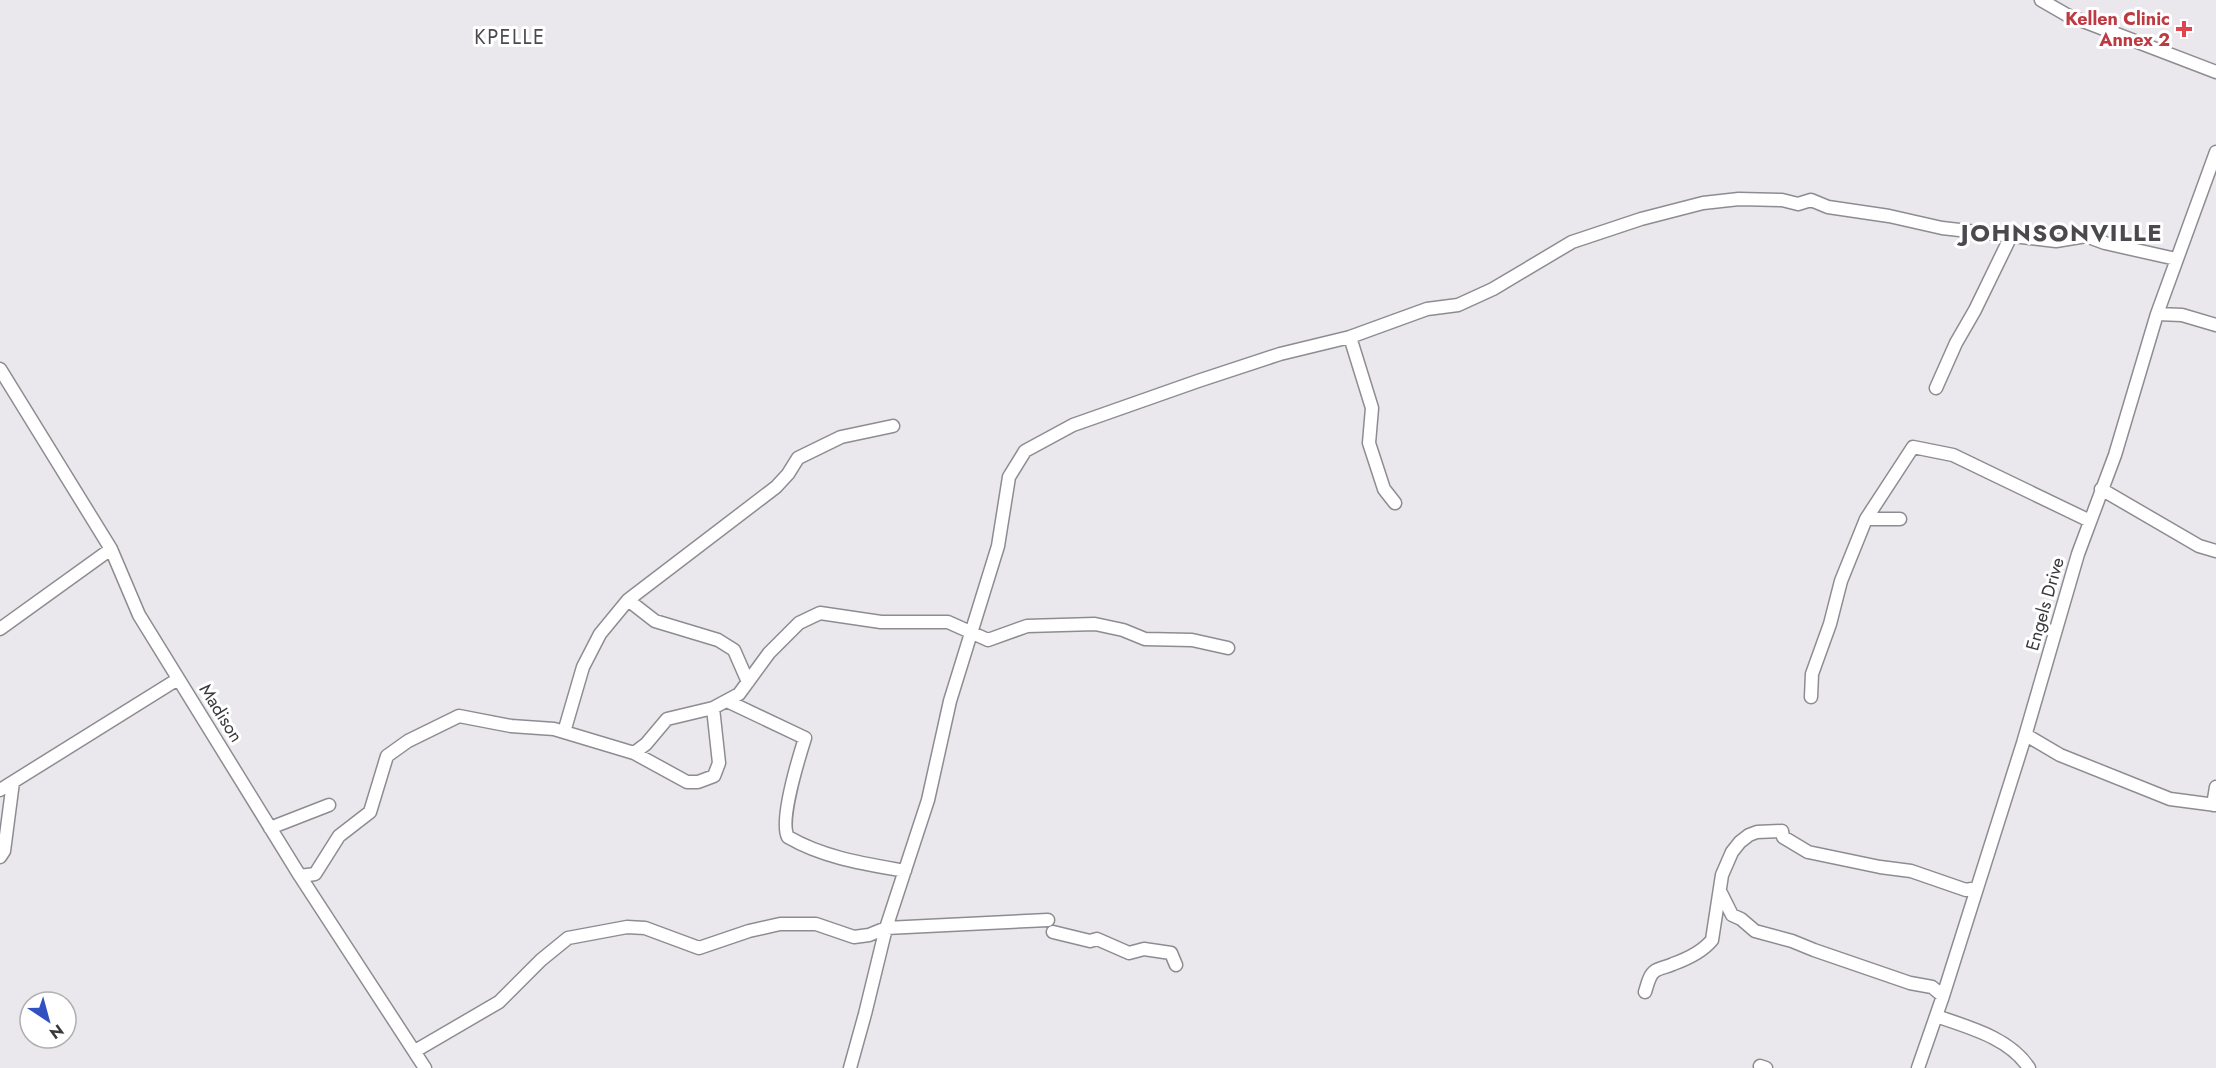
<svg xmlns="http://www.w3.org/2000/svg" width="2216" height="1068" font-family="Jost,sans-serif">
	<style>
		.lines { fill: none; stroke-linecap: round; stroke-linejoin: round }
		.minor-casing { stroke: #8e8c91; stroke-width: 15 }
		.minor { stroke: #fff; stroke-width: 12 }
		.health-dot { fill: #e0444e; stroke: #fff; stroke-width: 2 }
		.labels { text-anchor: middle; stroke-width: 6; stroke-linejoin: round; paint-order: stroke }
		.health-label { font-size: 18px; font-weight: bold; fill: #be3a42; stroke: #fff; text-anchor: end }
		.street-label { font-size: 18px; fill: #39383a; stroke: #fff }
		.neighbourhood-label { font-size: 20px; letter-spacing: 1.5px; fill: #4c494e; stroke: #fff }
		.district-label { font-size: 24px; font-weight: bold; letter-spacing: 1.5px; fill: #4c494e; stroke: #fff }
	</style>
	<rect width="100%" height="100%" fill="#eae8ed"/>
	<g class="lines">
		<g class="minor-casing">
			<path id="minor" d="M2041,0L2067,15L2216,72
				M2157,314L2182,315L2216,325
				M1350,337L1372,408L1369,443L1384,489L1395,503
				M0,369L111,549L139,615L300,876L425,1068
				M1936,388L1956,343L1975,310L2011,236
				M2101,489L2199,546L2216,551
				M1866,519H1900
				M0,629L111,549
				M748,682L734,650L718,640L655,621L628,600L776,487L788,474L798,458L841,437L893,426
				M1811,697L1812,674L1830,624L1841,581L1866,519L1913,447L1953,455L2090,521
				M727,701L805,738C799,757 779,821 788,837C824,858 866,864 905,871
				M564,732L583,667L600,634L628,600
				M2026,735L2060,755L2170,799L2216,805
				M634,753L687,782H698L714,776L719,763L713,708
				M0,790L178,679
				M2213,805L2216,787
				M270,828L329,805
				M0,857L4,851L13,782
				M300,876L315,874L339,836L370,812L387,756L408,741L459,716L511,726L554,729L634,753L646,744L667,719L713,708L739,694L769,653L799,623L820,613L881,622H948L988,640L1027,626L1095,624L1123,630L1145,639L1192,640L1228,648
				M1721,893L1732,915L1741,919L1755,931L1792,941L1814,950L1910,983L1932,987L1943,996
				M1053,932L1090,941L1097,939L1129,953L1144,949L1171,953L1176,965
				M1645,992C1647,986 1649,975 1655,971C1659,968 1667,967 1673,964C1687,959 1703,951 1712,940L1722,875L1732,852L1740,842L1749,835L1757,832L1782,831L1783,837L1808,852L1880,867L1911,871L1966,890L1977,888
				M1936,1016C1968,1027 2010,1038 2029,1068
				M415,1051L499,1002L541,960L568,938L627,927L645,928L699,948L749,931L780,924H816L854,937L869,935L886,928L1048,920
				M1760,1066L1766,1068
				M850,1068L865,1014L886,928L928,800L950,701L998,546L1009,477L1025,451L1073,425L1198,381L1280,354L1350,337L1427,309L1458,305L1493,289L1572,242L1641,219L1703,203L1739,199L1782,200L1798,204L1811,200L1828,207L1889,216L1942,228L2056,241L2086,236L2105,243L2176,259
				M1918,1068L1943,996L2023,743L2078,554L2115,455L2157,314L2216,152"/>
		</g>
		<use href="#minor" class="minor"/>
	</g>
	<path class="health-dot" d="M2181 20h6v6h6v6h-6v6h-6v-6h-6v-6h6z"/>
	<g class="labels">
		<g class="health-label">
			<text x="2170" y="25">Kellen Clinic<tspan x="2170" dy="21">Annex 2</tspan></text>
		</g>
		<g class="street-label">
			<text transform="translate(2045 604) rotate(-74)" y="6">Engels Drive</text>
			<text transform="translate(221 713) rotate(58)" y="6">Madison</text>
		</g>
		<g class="neighbourhood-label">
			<text x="510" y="44">KPELLE</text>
		</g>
		<g class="district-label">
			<text x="2062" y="241">JOHNSONVILLE</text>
		</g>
	</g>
	<g transform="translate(48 1020) rotate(144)"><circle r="28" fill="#ffffff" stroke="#b0afb0" stroke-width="1.5"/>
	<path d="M0-4.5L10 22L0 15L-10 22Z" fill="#3151c2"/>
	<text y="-9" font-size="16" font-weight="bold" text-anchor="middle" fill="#39383a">N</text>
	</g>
</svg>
